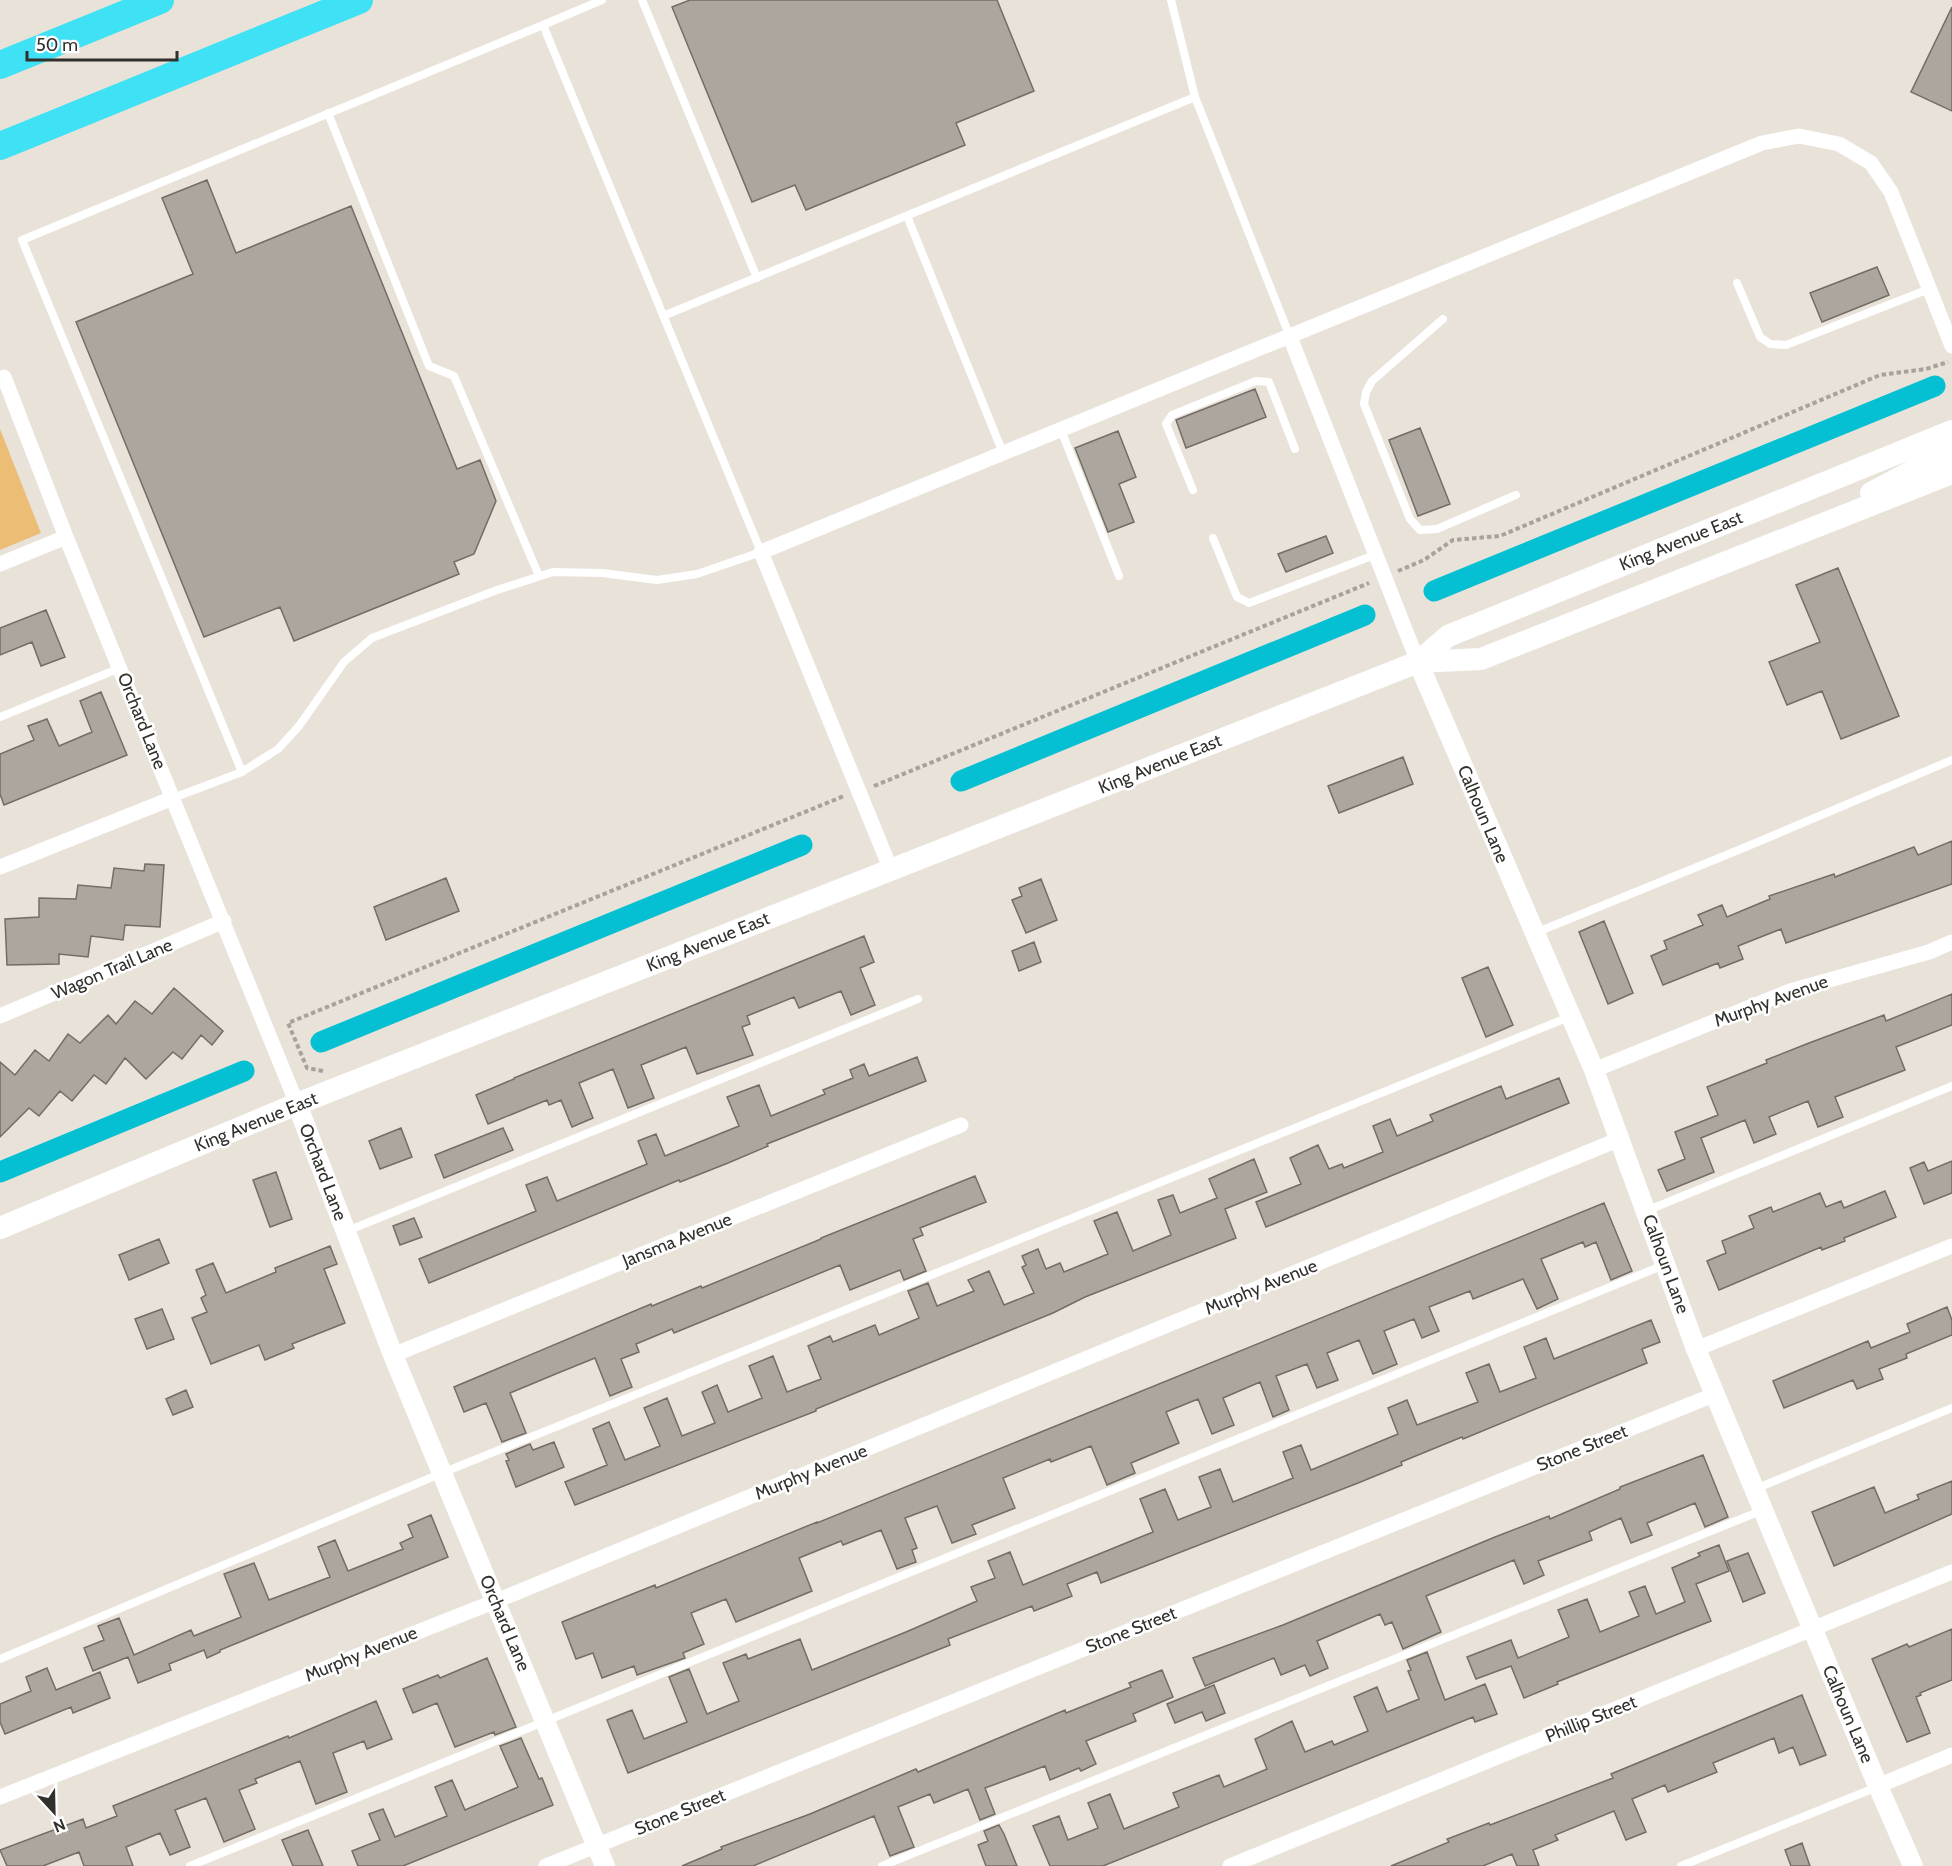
<svg xmlns="http://www.w3.org/2000/svg" width="1952" height="1866" font-family="Cabin,sans-serif">
	<style>
		.green { fill: #ecbe75 }
		.lines { fill: none; stroke-linecap: round; stroke-linejoin: round }
		.canal { stroke: #05c0d2; stroke-width: 21 }
		.building { fill: #aca69e; stroke: #726d65; stroke-width: 1.5 }
		.path { stroke: #a7a29b; stroke-width: 4; stroke-dasharray: 4.5 3; stroke-linecap: butt }
		.service { stroke: #fff; stroke-width: 8 }
		.minor { stroke: #fff; stroke-width: 15 }
		.tertiary { stroke: #fff; stroke-width: 20 }
		.secondary { stroke: #fff; stroke-width: 22 }
		.motorway { stroke: #3fe1f5; stroke-width: 28 }
		.labels { text-anchor: middle; stroke-width: 5; stroke-linejoin: round; paint-order: stroke }
		.street-label { font-size: 18px; fill: #32302d; stroke: #fff }
	</style>
	<rect width="100%" height="100%" fill="#e8e2d9"/>
	<path class="green" d="M0,429L41,533L0,550Z"/>
	<g class="lines">
		<path class="canal" d="M1434,591L1935,386
			M961,781L1365,615
			M321,1042L802,845
			M0,1172L244,1071"/>
	</g>
	<path class="building" d="M690,0H997L1034,91L956,123L965,145L806,210L795,185L752,202L672,7Z
		M1952,7V111L1911,92Z
		M207,180L236,253L351,206L457,469L480,460L496,501L474,554L454,562L459,574L294,641L280,607L204,637L76,322L193,274L162,198Z
		M1877,267L1889,295L1822,322L1810,293Z
		M1255,389L1266,417L1186,448L1176,420Z
		M1420,428L1450,504L1418,516L1389,440Z
		M1118,431L1136,477L1119,484L1134,522L1108,532L1075,448Z
		M1326,536L1333,553L1286,572L1278,554Z
		M1838,568L1899,716L1841,739L1822,691L1787,705L1769,662L1820,642L1796,585Z
		M46,610L65,657L41,666L32,642L0,655V628Z
		M101,692L127,755L4,805L0,794V754L34,740L28,726L47,719L59,746L92,732L80,701Z
		M1403,757L1413,784L1339,813L1328,786Z
		M1952,841V884L1786,943L1781,929L1738,946L1743,959L1720,968L1718,963L1663,985L1651,956L1667,949L1664,941L1703,925L1698,915L1722,905L1727,917L1770,899L1769,896L1834,874L1835,877L1914,847L1918,855Z
		M145,864L164,865L160,927L125,925L123,940L91,936L88,957L59,954V964L7,965L5,919L39,917V898L76,899L78,885L111,888L114,868L144,871Z
		M446,878L459,911L386,940L374,907Z
		M1041,879L1057,920L1026,933L1012,900L1022,896L1019,888Z
		M1604,921L1633,993L1608,1004L1579,932Z
		M864,936L874,962L860,968L875,1005L851,1015L841,991L799,1008L794,997L747,1016L750,1024L742,1027L753,1055L697,1074L686,1047L641,1065L654,1098L628,1108L613,1069L579,1083L593,1118L572,1127L561,1100L549,1105L547,1100L488,1124L476,1095L514,1079V1078Z
		M1034,942L1041,962L1019,971L1012,951Z
		M1488,967L1513,1025L1486,1037L1462,978Z
		M174,988L223,1031L212,1045L201,1035L182,1059L173,1052L146,1079L125,1058L106,1084L94,1075L72,1101L60,1091L39,1116L29,1108L0,1137V1062L15,1075L35,1050L49,1061L68,1034L80,1043L108,1015L116,1024L135,1001L152,1014Z
		M1952,994V1025L1896,1047L1905,1070L1835,1097L1843,1117L1818,1127L1808,1101L1769,1117L1776,1134L1754,1143L1745,1120L1701,1138L1714,1172L1667,1191L1658,1170L1685,1159L1675,1132L1718,1115L1707,1087L1767,1063L1766,1060L1809,1043L1884,1015L1886,1021Z
		M917,1057L926,1081L767,1144L768,1146L728,1163L680,1182L679,1180L429,1283L419,1259L536,1211L526,1185L547,1177L557,1201L647,1164L638,1141L656,1134L665,1156L739,1126L727,1097L759,1085L771,1116L825,1094L823,1090L853,1078L850,1070L864,1064L869,1076Z
		M1559,1078L1569,1103L1266,1227L1256,1202L1301,1184L1290,1158L1318,1145L1329,1169L1342,1164L1344,1168L1383,1152L1373,1126L1390,1119L1397,1136L1433,1121L1430,1115L1501,1086L1506,1099Z
		M401,1128L412,1157L380,1169L369,1141Z
		M503,1128L513,1150L444,1178L435,1155Z
		M1254,1159L1267,1192L1225,1209L1236,1238L1085,1297L1053,1313L875,1385L816,1409V1411L575,1505L565,1482L607,1465L593,1429L609,1422L625,1460L660,1446L644,1408L667,1398L682,1436L715,1423L702,1392L717,1385L728,1412L762,1398L749,1366L773,1356L787,1392L821,1379L808,1346L830,1336L833,1342L875,1325L879,1335L919,1318L908,1291L928,1283L937,1306L974,1291L968,1280L989,1271L1004,1305L1034,1293L1022,1267L1026,1265L1022,1256L1038,1249L1046,1269L1060,1263L1064,1272L1108,1254L1094,1221L1117,1212L1133,1251L1171,1235L1158,1200L1173,1195L1180,1213L1217,1198L1209,1179Z
		M1952,1161V1193L1924,1204L1910,1168L1924,1162L1928,1171Z
		M276,1172L292,1219L270,1227L253,1180Z
		M975,1176L986,1202L920,1228L923,1235L913,1239L926,1271L904,1280L900,1270L850,1290L840,1265L674,1333L672,1329L636,1344L639,1352L621,1359L632,1387L610,1396L595,1358L558,1373L510,1393L526,1433L502,1442L486,1403L464,1412L454,1387L651,1304L652,1306L701,1286L702,1288L821,1239V1238Z
		M1885,1191L1896,1217L1844,1238L1845,1241L1822,1250L1821,1247L1719,1290L1707,1261L1726,1253L1722,1241L1754,1228L1749,1216L1771,1207L1773,1212L1820,1193L1826,1207L1841,1201L1844,1208Z
		M1604,1203L1632,1271L1611,1280L1596,1242L1585,1247L1583,1242L1541,1259L1558,1299L1537,1309L1523,1279L1473,1299L1470,1291L1429,1307L1439,1331L1422,1338L1414,1319L1384,1331L1397,1364L1373,1374L1359,1340L1327,1353L1338,1380L1317,1388L1307,1364L1276,1376L1289,1410L1273,1417L1260,1382L1223,1398L1234,1425L1212,1434L1198,1399L1166,1412L1179,1443L1131,1463L1135,1473L1107,1485L1091,1446L1051,1462L1050,1459L1003,1478L1015,1508L972,1525L976,1534L952,1543L937,1506L905,1518L917,1548L912,1550L916,1562L897,1569L881,1530L843,1545L841,1541L799,1558L812,1591L736,1622L726,1599L691,1613L704,1644L683,1653L685,1658L637,1675L634,1666L602,1678L593,1653L576,1659L562,1622L655,1585L656,1588L817,1522V1523Z
		M414,1218L422,1237L400,1245L393,1226Z
		M159,1239L169,1263L129,1280L119,1255Z
		M330,1246L337,1264L324,1269L345,1323L292,1344L294,1348L265,1360L259,1345L211,1364L192,1318L207,1312L201,1298L206,1295L196,1270L213,1263L226,1293L276,1272L275,1268Z
		M1947,1307L1952,1320V1335L1906,1354L1907,1358L1879,1369L1883,1379L1857,1389L1853,1380L1784,1408L1773,1381L1868,1341L1871,1348L1910,1332L1907,1324Z
		M162,1309L174,1339L147,1349L135,1319Z
		M1651,1320L1660,1342L1642,1349L1647,1363L1463,1439L1462,1437L1401,1462L1402,1465L1358,1483L1145,1566L1101,1583L1097,1572L1067,1584L1072,1596L1034,1611L1032,1606L948,1639L950,1645L628,1773L607,1720L632,1710L644,1739L687,1722L669,1677L689,1669L707,1714L739,1701L723,1663L746,1654L748,1659L800,1639L812,1670L906,1632L977,1601L971,1587L995,1578L988,1561L1010,1552L1023,1585L1153,1532L1140,1499L1165,1489L1178,1520L1211,1507L1199,1477L1220,1469L1233,1502L1293,1478L1283,1452L1301,1445L1311,1470L1398,1434L1388,1408L1407,1400L1417,1425L1478,1402L1466,1373L1489,1364L1500,1392L1536,1378L1524,1347L1546,1338L1554,1359Z
		M186,1390L193,1407L173,1415L166,1399Z
		M554,1442L564,1467L516,1487L506,1461L509,1460L506,1454L530,1444L533,1450Z
		M1703,1455L1728,1517L1705,1527L1695,1503L1647,1523L1652,1535L1631,1543L1621,1518L1589,1532L1592,1540L1538,1561L1544,1575L1524,1584L1514,1560L1426,1596L1441,1632L1403,1649L1392,1622L1385,1625L1380,1614L1317,1641L1328,1668L1310,1676L1305,1665L1281,1675L1274,1658L1205,1686L1193,1658L1283,1625L1495,1537L1549,1516L1550,1519L1620,1489V1487Z
		M1952,1481V1514L1834,1566L1812,1512L1874,1487L1885,1513L1919,1499L1917,1495Z
		M431,1515L448,1557L220,1650V1652L207,1658L204,1650L169,1664L171,1670L138,1683L128,1657L93,1671L84,1648L104,1640L98,1626L119,1618L134,1655L191,1630L194,1636L241,1617L224,1574L254,1563L269,1600L330,1577L318,1547L335,1540L348,1571L403,1549L400,1543L413,1537L408,1525Z
		M1719,1545L1729,1571L1696,1584L1711,1621L1557,1682L1558,1684L1524,1698L1511,1666L1476,1679L1467,1657L1511,1640L1518,1658L1569,1637L1558,1610L1587,1599L1600,1632L1639,1616L1629,1592L1645,1586L1656,1614L1685,1602L1672,1568L1700,1556L1698,1553Z
		M1748,1553L1765,1593L1743,1602L1727,1561Z
		M1952,1629V1680L1920,1693L1921,1695L1916,1697L1930,1733L1907,1742L1872,1659L1907,1644L1909,1647Z
		M1427,1652L1445,1700L1485,1684L1497,1714L1475,1722L1473,1717L1103,1866H1050L1033,1826L1059,1816L1068,1840L1098,1828L1088,1803L1110,1794L1124,1829L1179,1807L1173,1793L1219,1775L1224,1787L1267,1769L1255,1739L1292,1721L1305,1752L1332,1741L1334,1745L1368,1731L1354,1697L1377,1687L1387,1712L1419,1699L1408,1671L1411,1670L1407,1660Z
		M487,1658L516,1727L495,1735L494,1732L455,1747L437,1703L413,1713L403,1689L438,1675L440,1678Z
		M47,1668L56,1690L100,1672L110,1698L73,1713L71,1707L5,1734L0,1722V1704L31,1691L26,1677Z
		M1162,1670L1173,1697L1133,1714L1136,1721L1086,1741L1096,1764L1081,1771L1079,1768L1050,1780L1045,1766L985,1788L995,1814L980,1820L968,1789L934,1803L930,1794L898,1807L914,1847L890,1856L874,1816L753,1866H682L722,1849L721,1847L810,1814L916,1769L918,1772L1065,1710L1066,1713L1131,1687L1129,1683Z
		M1214,1685L1225,1713L1206,1721L1202,1712L1175,1723L1167,1704Z
		M1802,1695L1826,1755L1800,1765L1793,1747L1779,1753L1774,1738L1713,1763L1717,1772L1668,1792L1665,1785L1632,1799L1646,1832L1626,1840L1614,1811L1555,1835L1558,1840L1533,1850L1539,1866H1517L1512,1854L1483,1866H1391L1449,1842L1447,1839L1489,1823L1490,1825L1613,1778L1611,1774Z
		M376,1701L392,1739L367,1749L364,1741L333,1753L347,1792L316,1804L300,1761L255,1779L257,1783L239,1790L255,1829L224,1842L206,1798L175,1810L190,1847L170,1855L160,1833L126,1847L133,1866H84L79,1852L43,1866H7L0,1850L83,1819L86,1828L117,1816L113,1806L288,1736L289,1738Z
		M521,1738L539,1779L542,1778L553,1805L403,1866H358L352,1851L380,1840L369,1814L383,1809L395,1837L447,1816L435,1787L452,1780L465,1810L518,1787L500,1746Z
		M999,1825L1004,1834L1017,1866H986L978,1845L988,1841L984,1831Z
		M308,1830L323,1866H293L282,1840Z
		M1802,1843L1810,1866H1791L1785,1850Z"/>
	<g class="lines">
		<path class="path" d="M1398,571L1424,560L1453,540L1500,536L1880,375L1926,369L1948,362
			M874,786L1369,583
			M323,1071L307,1068L288,1023L844,796"/>
		<path class="service" d="M642,0L757,278
			M1171,0L1195,97L1290,337
			M543,25L602,0
			M328,113L429,366L454,376L539,576
			M907,216L1003,453
			M1737,283L1760,337L1770,344L1786,345L1929,289
			M663,316L1195,97
			M1443,319L1372,381L1366,392L1364,404L1410,519L1420,530L1437,529L1516,495
			M1061,430L1119,576
			M1193,490L1166,424L1172,415L1256,381L1269,382L1295,449
			M1213,538L1237,597L1249,603L1377,554
			M0,717L120,668
			M173,798L242,772L278,749L299,726L344,662L372,638L497,590L553,572L602,573L657,580L697,574L761,552L543,25L22,240L242,772
			M1535,933L1741,849L1952,760
			M1646,1211L1952,1086
			M347,1231L918,999
			M1755,1489L1952,1408
			M0,1659L442,1473L1569,1017
			M190,1866L1664,1265
			M882,1866L1763,1510
			M1681,1866L1877,1787"/>
		<path class="minor" d="M1290,337L1418,662
			M4,377L66,537L297,1104
			M0,564L66,537
			M0,867L173,798
			M891,870L761,552L1762,143L1799,136L1839,144L1871,163L1891,192L1952,346
			M0,1016L224,921
			M1594,1070L1790,991L1929,952L1952,942
			M1696,1349L1952,1246
			M393,1355L961,1125
			M1878,1786L1952,1755
			M0,1797L496,1601L1620,1139
			M546,1866L1716,1394
			M1230,1866L1952,1572"/>
		<path class="tertiary" d="M1418,662L1594,1070L1696,1349L1878,1786L1913,1866
			M297,1104L393,1355L605,1866"/>
		<path class="secondary" d="M1871,493L1952,450
			M1418,662L1448,636L1952,431
			M0,1228L297,1104L1418,662L1481,659L1952,473"/>
		<path class="motorway" d="M0,65L160,0
			M0,146L359,0"/>
	</g>
	<g class="labels">
		<g class="street-label">
			<text transform="translate(1681 541) rotate(-22)" y="6">King Avenue East</text>
			<text transform="translate(142 721) rotate(68)" y="6">Orchard Lane</text>
			<text transform="translate(1160 764) rotate(-22)" y="6">King Avenue East</text>
			<text transform="translate(1483 814) rotate(67)" y="6">Calhoun Lane</text>
			<text transform="translate(708 942) rotate(-22)" y="6">King Avenue East</text>
			<text transform="translate(112 969) rotate(-23)" y="6">Wagon Trail Lane</text>
			<text transform="translate(1771 1001) rotate(-20)" y="6">Murphy Avenue</text>
			<text transform="translate(256 1122) rotate(-22)" y="6">King Avenue East</text>
			<text transform="translate(323 1172) rotate(69)" y="6">Orchard Lane</text>
			<text transform="translate(677 1240) rotate(-22)" y="6">Jansma Avenue</text>
			<text transform="translate(1666 1264) rotate(70)" y="6">Calhoun Lane</text>
			<text transform="translate(1261 1287) rotate(-22)" y="6">Murphy Avenue</text>
			<text transform="translate(1582 1448) rotate(-22)" y="6">Stone Street</text>
			<text transform="translate(811 1472) rotate(-22)" y="6">Murphy Avenue</text>
			<text transform="translate(505 1623) rotate(67)" y="6">Orchard Lane</text>
			<text transform="translate(1131 1630) rotate(-22)" y="6">Stone Street</text>
			<text transform="translate(361 1654) rotate(-22)" y="6">Murphy Avenue</text>
			<text transform="translate(1848 1714) rotate(67)" y="6">Calhoun Lane</text>
			<text transform="translate(1591 1719) rotate(-22)" y="6">Phillip Street</text>
			<text transform="translate(680 1812) rotate(-22)" y="6">Stone Street</text>
		</g>
	</g>
	<g transform="translate(54 1812) rotate(158)" stroke="#ffffff" stroke-width="4.5" paint-order="stroke">
	<path d="M0-4.5L10 22L0 15L-10 22Z" fill="#32302d"/>
	<text y="-9" font-size="16" font-weight="bold" text-anchor="middle" fill="#32302d">N</text>
	</g>
	<path d="M27 51v9h150v-9" fill="none" stroke="#32302d" stroke-width="3"/>
	<text x="36" y="51" font-size="18" fill="#32302d" stroke="#ffffff" stroke-width="4.5" paint-order="stroke">50 m</text>
</svg>
